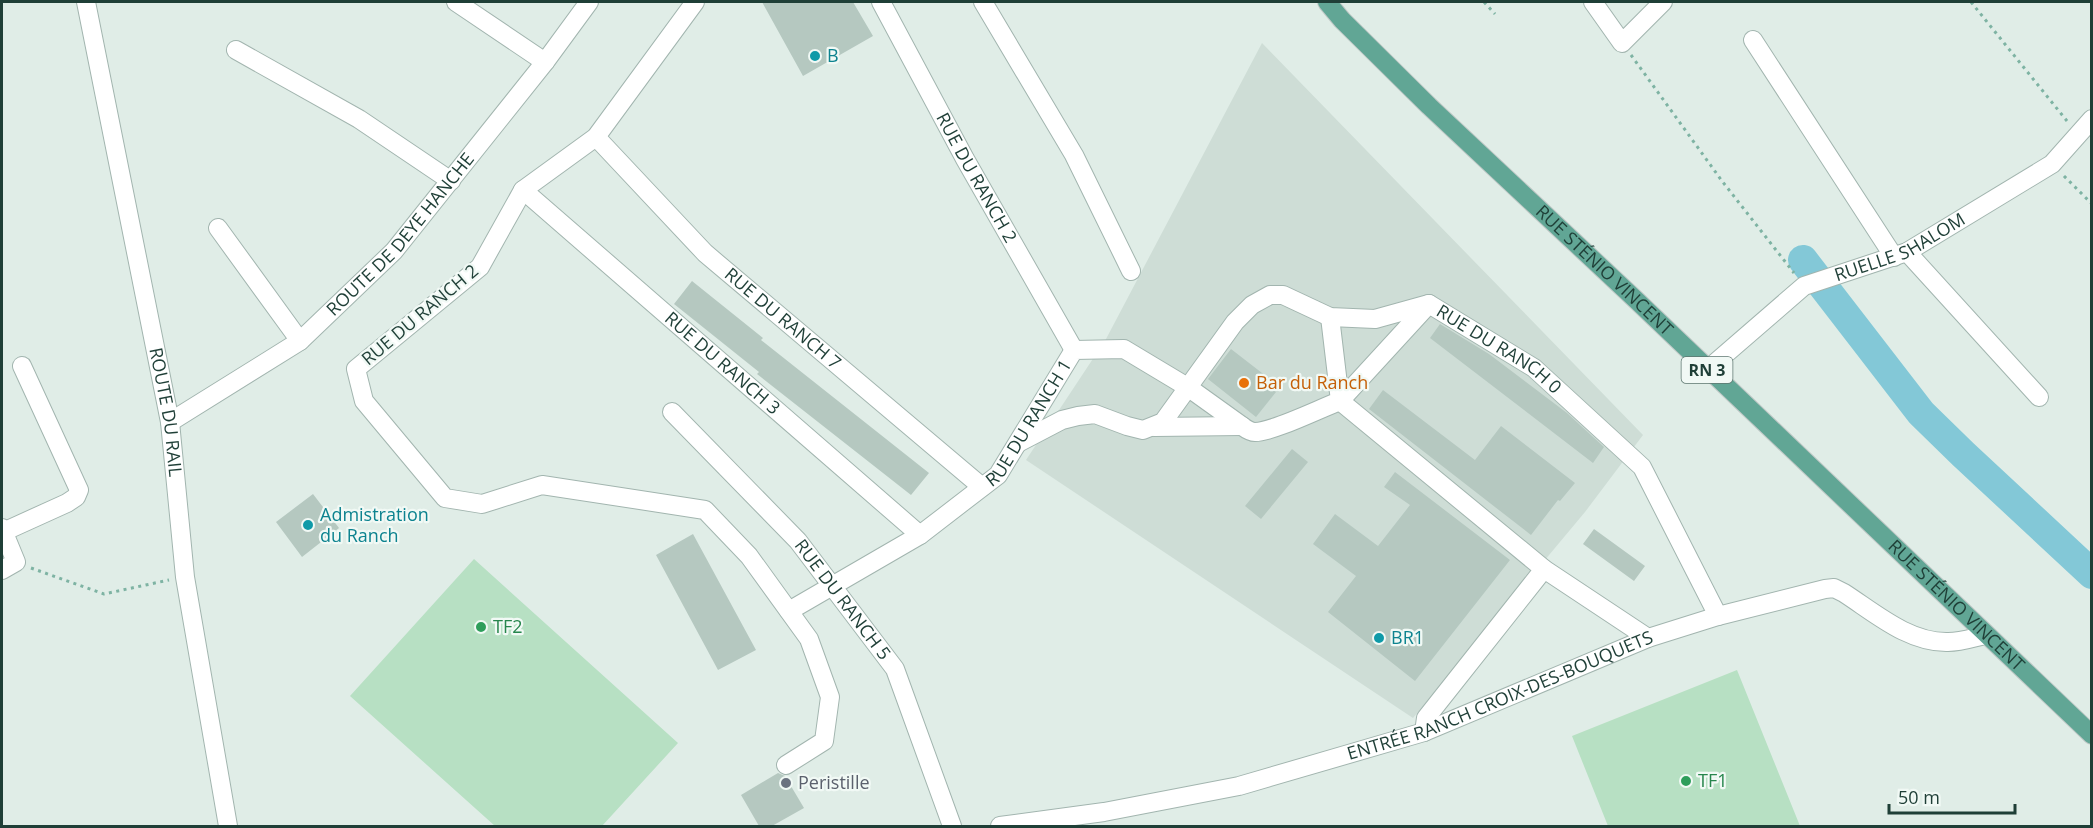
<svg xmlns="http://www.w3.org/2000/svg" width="2093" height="828" font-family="'Open Sans',sans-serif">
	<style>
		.built { fill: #ceddd6 }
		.green { fill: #b7e0c3 }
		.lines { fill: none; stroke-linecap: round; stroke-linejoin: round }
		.river { stroke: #83c8d7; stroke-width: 30 }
		.building { fill: #b5c8c0 }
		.minor-casing { stroke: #a2b5af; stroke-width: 20 }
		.major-casing { stroke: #c0c9c7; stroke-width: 20 }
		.path { stroke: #7eb3a3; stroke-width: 3; stroke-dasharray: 3 4.5; stroke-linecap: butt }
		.minor { stroke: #fff; stroke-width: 18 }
		.major { stroke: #61a695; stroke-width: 18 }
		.culture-dot { fill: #0f9aa8; stroke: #f1f9f5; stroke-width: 2 }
		.food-dot { fill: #e8710a; stroke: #f1f9f5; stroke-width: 2 }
		.leisure-dot { fill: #2e9e5b; stroke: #f1f9f5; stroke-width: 2 }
		.worship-dot { fill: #6b7280; stroke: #f1f9f5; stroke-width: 2 }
		.labels { text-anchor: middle; stroke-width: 4.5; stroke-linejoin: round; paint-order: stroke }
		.shield { fill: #f1f9f5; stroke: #5e7770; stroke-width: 1.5 }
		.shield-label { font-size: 16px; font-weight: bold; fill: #1f3f37 }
		.culture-label { font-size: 18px; fill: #0d838f; stroke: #f1f9f5; text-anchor: start }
		.street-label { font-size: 18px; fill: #1f3f37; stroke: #f1f9f5 }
		.food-label { font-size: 18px; fill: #c56008; stroke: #f1f9f5; text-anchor: start }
		.leisure-label { font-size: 18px; fill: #27864d; stroke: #f1f9f5; text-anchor: start }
		.worship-label { font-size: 18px; fill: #5b616d; stroke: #f1f9f5; text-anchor: start }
	</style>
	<rect width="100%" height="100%" fill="#e0ede7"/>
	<path class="built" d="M1262,43L1643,435L1585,512L1413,718L1026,460L1106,339Z"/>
	<path class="green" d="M474,559L678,743L602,826H495L350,696Z
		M1737,670L1800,826H1608L1572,736Z"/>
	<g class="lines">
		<path class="river" d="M1803,260L1921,413L1963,454L2092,574"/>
	</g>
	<path class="building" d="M762,2H853L873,36L803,76Z
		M692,281L763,338L761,340L929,473L911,495L757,374L759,372L674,304Z
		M1440,324L1489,354L1567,413L1604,447L1593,463L1430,338Z
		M1231,349L1280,387L1256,417L1208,379Z
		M1383,390L1475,460L1501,426L1575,483L1560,501L1558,500L1531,535L1369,409Z
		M1292,449L1308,462L1261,519L1245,506Z
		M1395,472L1510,560L1415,681L1328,612L1356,576L1313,544L1335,514L1378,546L1410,505L1384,487Z
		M313,494L339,528L302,557L276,522Z
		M1594,529L1645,566L1634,581L1583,544Z
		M693,534L756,650L718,670L656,555Z
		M778,773L785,776L804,808L772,826H759L741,795Z"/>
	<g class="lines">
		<g class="minor-casing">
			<g id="minor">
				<path id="s1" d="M86,2L170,422L185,577L228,826"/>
				<path d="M456,2L545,62"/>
				<path d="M695,2L596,137L523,190L480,267L356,369L364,401L445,498L482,504L542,485L705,510L749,556L809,639L830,697L824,741L786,765"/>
				<path id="s2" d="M881,2L965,159L1074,350"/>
				<path d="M983,2L1074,155L1131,271"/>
				<path d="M1593,2L1622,43L1663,2"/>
				<path d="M1753,40L1894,257"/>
				<path d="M236,50L359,119L451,181"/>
				<path id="s3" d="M596,137L705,253L982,487"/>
				<path id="s4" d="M523,190L920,535"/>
				<path d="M218,228L300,341"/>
				<path d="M1907,252L2039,397"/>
				<path id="s5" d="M1707,370L1804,286L1907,252L2052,164L2092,119"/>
				<path id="s6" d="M672,412L798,541L895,669L952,826"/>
				<path id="s7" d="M170,422L300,341L394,251L545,62L589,2"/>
				<path d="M1154,427L1242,426"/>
				<path d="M1018,443L1062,420L1078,416L1095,414L1127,426L1143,430L1163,422L1235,322L1252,305L1270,295H1283L1330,317L1375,319L1429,304"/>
				<path d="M2,528L16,562L2,570"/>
				<path d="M3,532L67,503L76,497L79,490L22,366"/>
				<path id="s8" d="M789,611L920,535L998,475L1074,350L1124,349L1189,388L1242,426C1246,429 1250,432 1255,432C1273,432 1321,408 1340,401L1330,317"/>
				<path id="s9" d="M1648,638L1544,569L1340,401L1429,304L1534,368L1642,467L1718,616"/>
				<path d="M1424,732L1426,718L1544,569"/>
				<path id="s10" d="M1000,826L1104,812L1239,786L1424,732L1648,638L1718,616L1825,589L1834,588L1844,593C1875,613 1909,643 1948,642C1961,642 1972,638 1985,635"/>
			</g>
		</g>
		<g class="major-casing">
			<g id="major">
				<path id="s11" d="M1327,2L1342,20L1429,106L1635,299L2092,735"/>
			</g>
		</g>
		<path class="path" d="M1484,2L1495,14
			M1971,2L2067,121
			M1631,55L1722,181L1794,273
			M2064,176L2092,204
			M31,568L104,594L169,580"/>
		<use href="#minor" class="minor"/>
		<use href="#major" class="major"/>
	</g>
	<g class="culture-dot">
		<circle cx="815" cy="56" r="6"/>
		<circle cx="308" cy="525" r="6"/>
		<circle cx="1379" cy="638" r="6"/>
	</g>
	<circle class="food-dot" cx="1244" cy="383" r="6"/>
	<g class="leisure-dot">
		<circle cx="481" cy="627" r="6"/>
		<circle cx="1686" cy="781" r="6"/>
	</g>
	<circle class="worship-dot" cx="786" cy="783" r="6"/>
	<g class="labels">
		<rect class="shield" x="1681.5" y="357" width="51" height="26" rx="4.5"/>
		<g class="shield-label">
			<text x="1707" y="376">RN 3</text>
		</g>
		<g class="culture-label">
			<text x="827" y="62">B</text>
			<text x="320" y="521">Admistration<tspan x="320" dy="21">du Ranch</tspan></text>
			<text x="1391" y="644">BR1</text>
		</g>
		<g class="street-label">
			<text dy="6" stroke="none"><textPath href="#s2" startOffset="200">RUE DU RANCH 2</textPath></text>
			<text dy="6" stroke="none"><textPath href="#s7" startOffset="300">ROUTE DE DEYE HANCHE</textPath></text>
			<text dy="6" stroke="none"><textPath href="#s5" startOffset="232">RUELLE SHALOM</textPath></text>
			<text dy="6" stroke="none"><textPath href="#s11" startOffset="386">RUE STÉNIO VINCENT</textPath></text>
			<text transform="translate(420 315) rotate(-40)" y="6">RUE DU RANCH 2</text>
			<text dy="6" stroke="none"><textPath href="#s3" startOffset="261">RUE DU RANCH 7</textPath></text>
			<text dy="6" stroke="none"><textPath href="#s9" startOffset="604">RUE DU RANCH 0</textPath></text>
			<text dy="6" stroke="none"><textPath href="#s4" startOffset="264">RUE DU RANCH 3</textPath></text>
			<text dy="6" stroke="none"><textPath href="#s1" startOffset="418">ROUTE DU RAIL</textPath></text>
			<text dy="6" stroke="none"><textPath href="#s8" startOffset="310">RUE DU RANCH 1</textPath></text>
			<text dy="6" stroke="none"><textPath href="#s6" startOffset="254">RUE DU RANCH 5</textPath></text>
			<text dy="6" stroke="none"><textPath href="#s11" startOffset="872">RUE STÉNIO VINCENT</textPath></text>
			<text dy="6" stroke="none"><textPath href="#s10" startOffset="519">ENTRÉE RANCH CROIX-DES-BOUQUETS</textPath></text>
		</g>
		<g class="food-label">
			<text x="1256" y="389">Bar du Ranch</text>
		</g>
		<g class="leisure-label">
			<text x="493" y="633">TF2</text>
			<text x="1698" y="787">TF1</text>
		</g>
		<g class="worship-label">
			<text x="798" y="789">Peristille</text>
		</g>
	</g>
	<rect width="2093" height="828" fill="none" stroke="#1f3f37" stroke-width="6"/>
	<path d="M1889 804v9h126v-9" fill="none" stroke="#1f3f37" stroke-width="3"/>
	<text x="1898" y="804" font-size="18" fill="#1f3f37" stroke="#f1f9f5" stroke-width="4.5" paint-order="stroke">50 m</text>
</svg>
